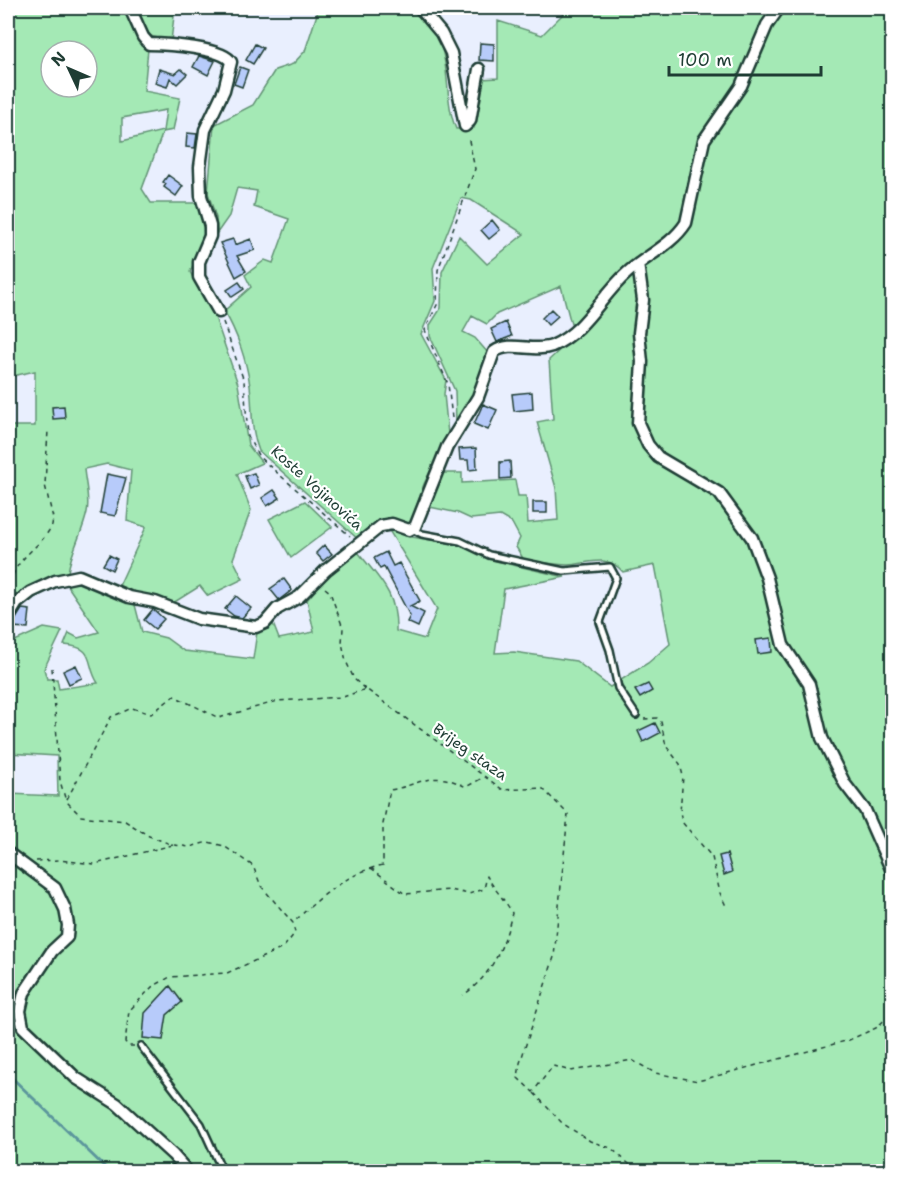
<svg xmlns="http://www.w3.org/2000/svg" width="900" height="1179" font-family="'Shantell Sans',sans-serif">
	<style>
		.green { fill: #a4e9b5; stroke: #629374; stroke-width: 1.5; fill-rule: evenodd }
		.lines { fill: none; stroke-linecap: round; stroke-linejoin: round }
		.stream { stroke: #5b969c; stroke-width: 3 }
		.building { fill: #b7cbfa; stroke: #1f3d34; stroke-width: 1.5 }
		.service-casing { stroke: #1f3d34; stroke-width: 10 }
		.minor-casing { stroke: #1f3d34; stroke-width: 15 }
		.path { stroke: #1f3d34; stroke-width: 1.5; stroke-dasharray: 4.5 4.5; stroke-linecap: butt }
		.service { stroke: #fff; stroke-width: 5 }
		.minor { stroke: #fff; stroke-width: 10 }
		.labels { text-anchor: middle; stroke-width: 4.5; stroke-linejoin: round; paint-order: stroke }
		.street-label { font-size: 15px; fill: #1f3d34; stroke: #fff }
	</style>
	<rect width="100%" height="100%" fill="#e9effe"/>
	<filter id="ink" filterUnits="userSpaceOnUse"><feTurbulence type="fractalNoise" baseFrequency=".0167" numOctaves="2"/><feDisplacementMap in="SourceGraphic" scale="12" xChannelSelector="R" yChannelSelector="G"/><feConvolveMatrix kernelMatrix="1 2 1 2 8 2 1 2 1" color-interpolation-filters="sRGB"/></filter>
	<g filter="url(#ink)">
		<path class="green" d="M8,8H123L141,46L148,49L144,91L180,98L173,130L163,132L142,189L151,203H196C210,236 203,241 190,272L216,320L238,384L248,445L262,463L237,474L251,510L233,559L243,579L208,596L200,586L170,605L118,588L146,527L127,521L131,470L107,464L84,469C85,482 90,499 87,512C83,532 71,551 68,572L35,586L8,610V426H35V371L8,377V396ZM51,51H87V87H51ZM166,110L163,131L122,141V118Z
			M136,8H175L171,41L150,36Z
			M319,8H413C422,19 436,31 441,46C450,72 445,103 456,129L474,128L481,79L498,78V21L542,35L569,8H892V1171H8V794L58,796L57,756L8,753V640L15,641L44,628L62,631L44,669L47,679H57L59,689L98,683C85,664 97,647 64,645L69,633L78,638L99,632L65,582L74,578L134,601L142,632L166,638L184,651L253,659L257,632L272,621L279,639L314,632L307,600L324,579L358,552C380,580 397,593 396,631L425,639L437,609L387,527L406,536L456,544L496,561L565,577L504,589L495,653L514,652L576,661L610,687L648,663L670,644L655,565L623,572C608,553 588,564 568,565C554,565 538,561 524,560L516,547L520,538L512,523L500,516L471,519L458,513L425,506L442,473H462V483L515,480L518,496H526L528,523L558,520L556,488L537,422L553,419L549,360L581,330L571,324L561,286L497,314L487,324L472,316L463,332L475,338L488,353L473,401L456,423L455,391L430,336V325L441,308L442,272L459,236L487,264L524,234L471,200L461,198L433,268L435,301L421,334L446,380L444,394L448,434L424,484L411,522L408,526L392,518L375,524L359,540L259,451C250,429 253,409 250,386C247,362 237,332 224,311L251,287L245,275L265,260L273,263L289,219L254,207L257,191L237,188L229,216L217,233L216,218L208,193L214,125L253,105L275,70L293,64L305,51Z
			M305,501L332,527L291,558L269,519Z"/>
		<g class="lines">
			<path class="stream" d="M8,1074L110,1172"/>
		</g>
		<path class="building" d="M480,43L494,44V61L479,60Z
			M255,44L263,48L253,64L246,60Z
			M199,56L215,61L208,75L193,67Z
			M240,67L248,70L242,87L234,84Z
			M159,69L175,74L181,69L187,74L177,84L170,78L167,87L155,83Z
			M187,133L197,134L195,148L186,147Z
			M168,175L183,186L176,196L164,187L166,184L163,182Z
			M492,220L500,230L489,239L481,230Z
			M233,239L235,245L251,239L255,250L237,256L246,271L236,277L220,243Z
			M239,282L244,289L232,297L227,290Z
			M551,309L558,316L548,325L542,318Z
			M506,322L512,336L497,342L491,329Z
			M532,392L533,409L514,411L512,394Z
			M483,404L497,410L488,430L474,424Z
			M64,406L65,418L53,419L52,407Z
			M476,448L477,469L469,470L468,460H460L459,449Z
			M510,461L511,478L500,479V462Z
			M254,473L259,485L250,489L245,476Z
			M107,474L126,478L115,516L100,513Z
			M274,490L280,498L267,506L262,498Z
			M533,502H547V513H533Z
			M324,545L332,554L323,561L316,553Z
			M386,552L393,566L399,563L420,601L410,606L424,613L418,627L407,622L410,616L384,567L380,569L374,558Z
			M109,555L117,559L112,570L103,565Z
			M284,579L292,590L279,600L270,589Z
			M236,596L251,608L242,618L234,616L225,609Z
			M22,609L30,610L28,628L11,627Z
			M153,609L164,619L155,629L144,620Z
			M771,638L772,652L758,654L756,640Z
			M76,665L82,678L69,684L63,671Z
			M648,684L652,691L640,698L635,690Z
			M655,723L660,733L643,742L638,731Z
			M727,854L732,872L724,875L719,856Z
			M170,986L182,1002L167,1015L163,1040L143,1038L145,1013Z"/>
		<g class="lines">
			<g class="service-casing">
				<path id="service" d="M412,529L422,534L460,541L489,555L564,571L610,567L616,578L600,622L610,650L618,688L636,715
					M141,1046L201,1124L223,1172"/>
			</g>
			<g class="minor-casing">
				<path id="minor" d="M130,8L143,37L149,44C166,44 224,48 231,62L224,90L205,130L200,167L201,196L210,226V236L199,262V277L219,312
					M420,8L441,33L451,53L465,126L470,121L479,69
					M638,264L643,300L639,333L642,362L638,423L648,445L658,457L719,493L752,538L767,578L783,645L809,684L822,738L845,784L865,810L892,871
					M8,618L17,603L31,592L55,581L79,576L129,597L155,602L199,619L256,627L265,623L277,609L299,597L326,570L381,526L392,524L409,530L415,527L447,447L478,397L494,352C511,340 533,353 552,346C585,332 601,296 627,273C646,256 672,245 686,223L704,140L741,86L767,25L779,8
					M8,853L55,888L65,909L68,925L67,937L52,951L24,993L20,1011L23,1027L76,1078L117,1104L173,1155L188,1172"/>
			</g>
			<path class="path" d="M223,322L244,381L248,437L259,457L350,536
				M452,418L448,384L425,330L437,305L438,270L475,169L468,136
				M325,588L330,592L343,628L342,643L346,661L354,679L365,689
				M14,593C3,563 41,550 52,525L53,518L45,485L48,430
				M52,668L60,781L66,801
				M644,719L657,718L661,722L666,746L680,764L683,776L680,812L682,822L712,857L720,893L726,906
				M174,845L190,847L208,842L224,846L253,866L261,886L293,923C317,899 349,872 383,865V824L390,790C423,784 433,769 466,787L484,777
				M36,861L59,860L95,864L173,845L149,836L125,821L81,816L66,801L111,717L132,708L151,714L174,696L219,718L278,701L343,697L366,689L503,790L542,788L568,814L554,957L520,1063L518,1078L533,1092L553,1066L571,1071L632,1060L655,1073L698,1081L849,1040L876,1028L892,1013
				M371,868L405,894L450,890L469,894L484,889L487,876C494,890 505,899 512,913C505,945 491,977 463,995
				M134,1046H129L125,1042L129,1011L152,987L170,977L227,973L283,948L295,933L293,924
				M534,1093L562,1123L590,1141L611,1148L629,1164L645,1172"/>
			<use href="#service" class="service"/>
			<use href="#minor" class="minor"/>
		</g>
	</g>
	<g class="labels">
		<g class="street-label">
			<text transform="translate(317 488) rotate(42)" y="5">Koste Vojinovića</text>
			<text transform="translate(470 752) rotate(35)" y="5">Brijeg staza</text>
		</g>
	</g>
	<rect width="900" height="1179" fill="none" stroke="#fff" stroke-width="30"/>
	<rect x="15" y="15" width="870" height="1149" fill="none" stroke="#1f3d34" stroke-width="2" filter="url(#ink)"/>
	<g transform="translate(69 69) rotate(314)"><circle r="28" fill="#ffffff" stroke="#a5b1ae" stroke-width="1.5"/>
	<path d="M0-4.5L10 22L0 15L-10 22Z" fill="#1f3d34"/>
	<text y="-9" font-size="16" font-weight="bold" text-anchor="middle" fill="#1f3d34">N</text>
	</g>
	<path d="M669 66v9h152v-9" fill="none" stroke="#1f3d34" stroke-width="3"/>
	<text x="678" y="66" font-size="18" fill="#1f3d34" stroke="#ffffff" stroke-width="4.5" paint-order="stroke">100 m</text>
</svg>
